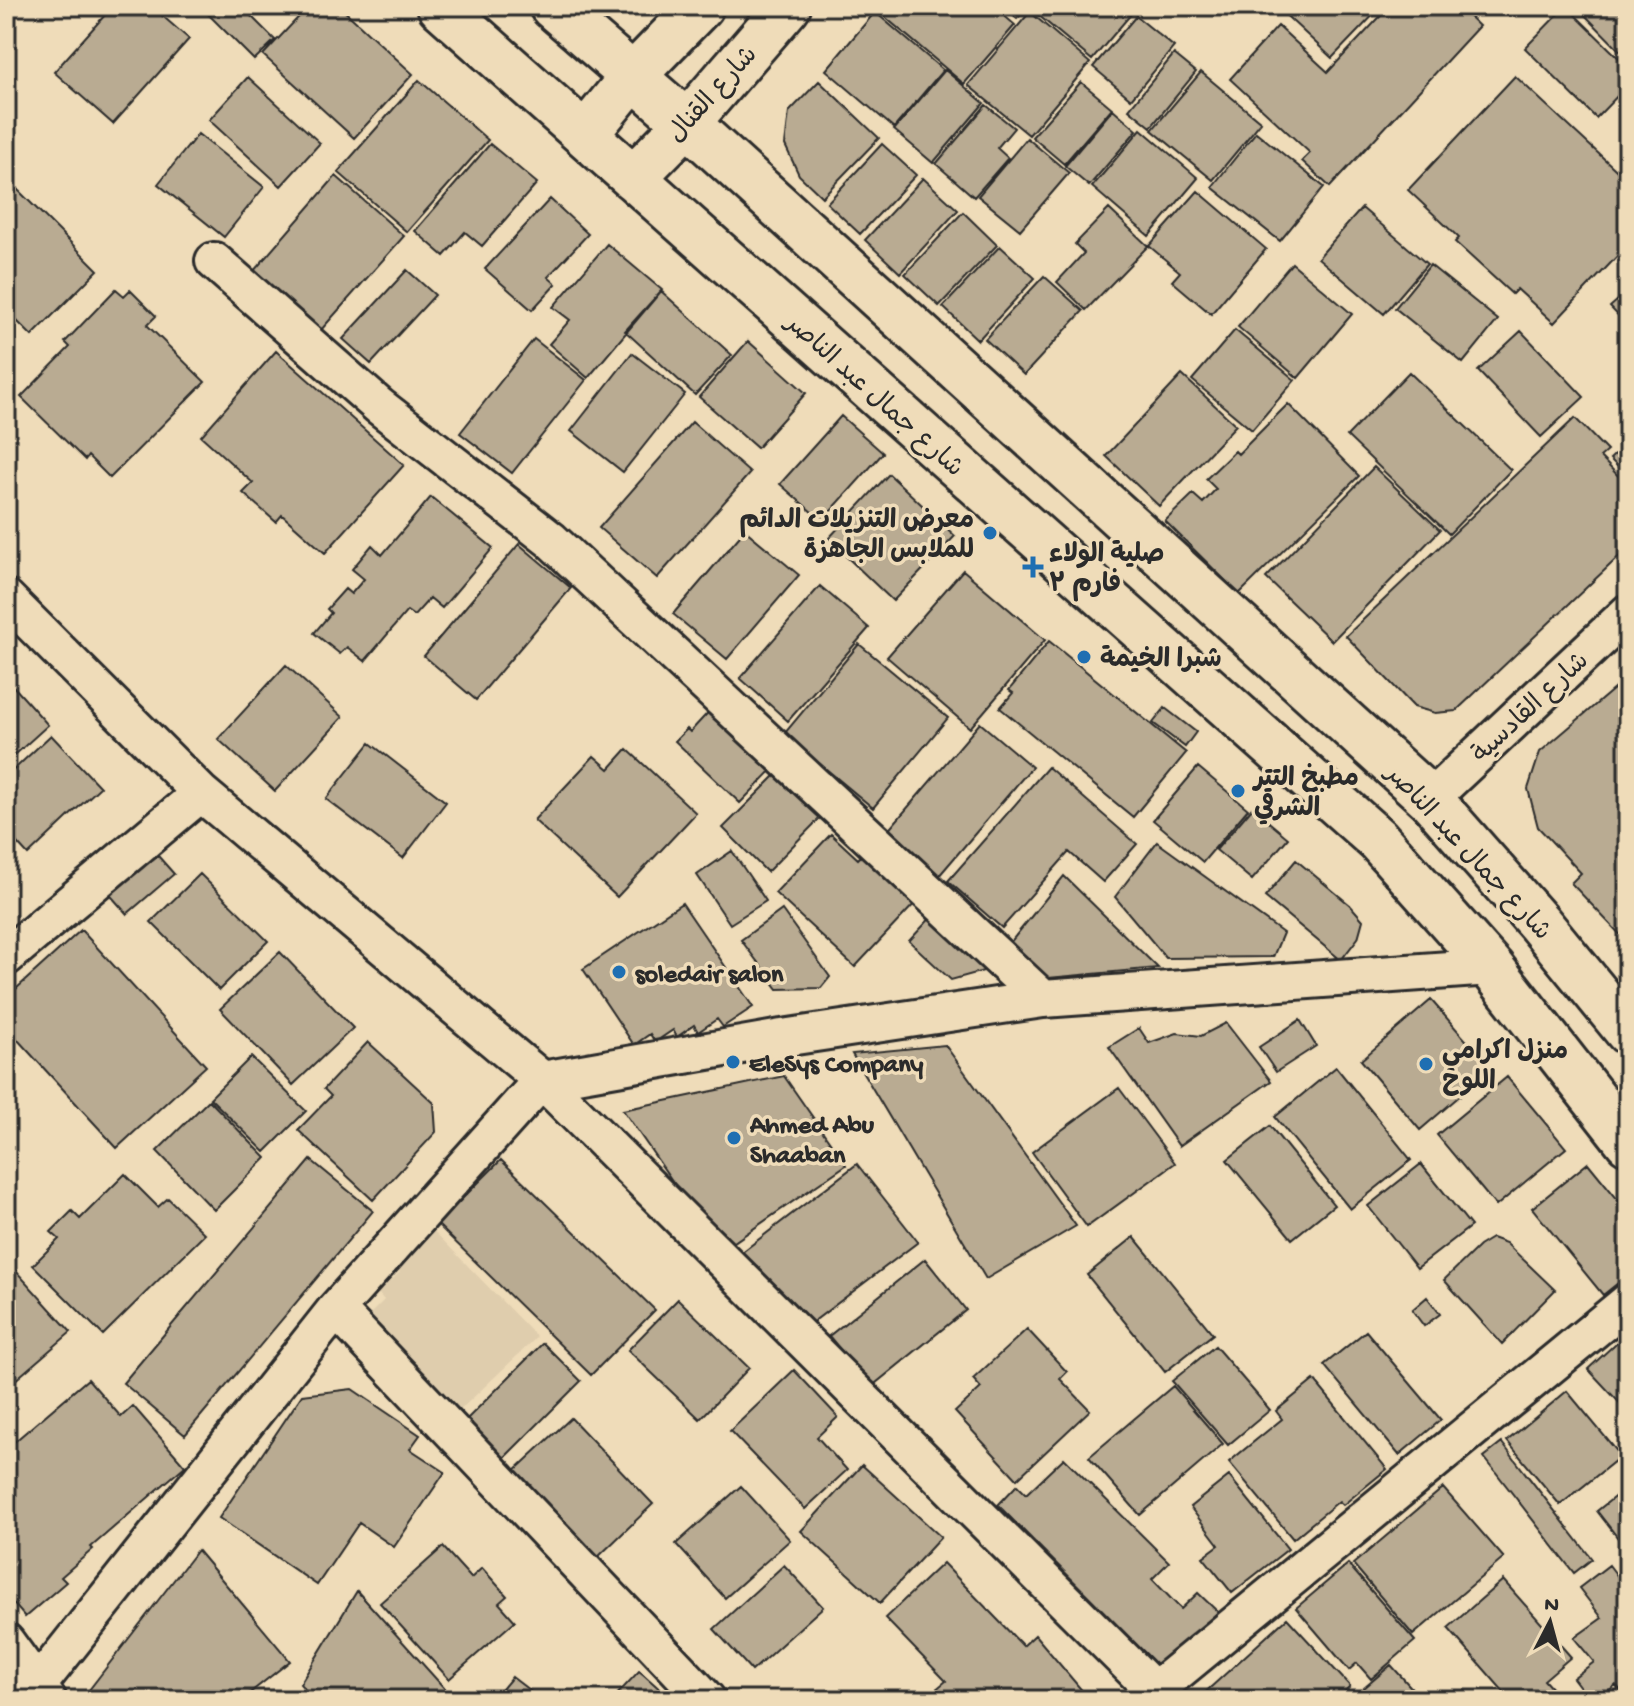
<svg xmlns="http://www.w3.org/2000/svg" width="1634" height="1706" font-family="'Gochi Hand','Playpen Sans Arabic',sans-serif">
	<style>
		.built { fill: #dfcdad }
		.building { fill: #b9ab92; stroke: #2b2b2b; stroke-width: 2 }
		.lines { fill: none; stroke-linecap: round; stroke-linejoin: round }
		.minor-casing { stroke: #2b2b2b; stroke-width: 42 }
		.secondary-casing { stroke: #2b2b2b; stroke-width: 50 }
		.minor { stroke: #efdcb9; stroke-width: 36 }
		.secondary { stroke: #efdcb9; stroke-width: 44 }
		.poi-dot { fill: #1f6fb2; stroke: #efdcb9; stroke-width: 3 }
		.labels { text-anchor: middle; stroke-width: 7; stroke-linejoin: round; paint-order: stroke }
		.street-label { font-size: 26px; fill: #2b2b2b; stroke: #efdcb9 }
		.poi-label { font-size: 26px; font-weight: bold; fill: #2b2b2b; stroke: #efdcb9; text-anchor: start }
	</style>
	<rect width="100%" height="100%" fill="#efdcb9"/>
	<filter id="ink" filterUnits="userSpaceOnUse"><feTurbulence type="fractalNoise" baseFrequency=".0125" numOctaves="2"/><feDisplacementMap in="SourceGraphic" scale="16" xChannelSelector="R" yChannelSelector="G"/><feConvolveMatrix kernelMatrix="1 2 1 2 8 2 1 2 1" color-interpolation-filters="sRGB"/></filter>
	<g filter="url(#ink)">
		<path class="built" d="M433,1230L537,1337L460,1410L369,1315L384,1300L378,1293L400,1272L395,1266Z"/>
		<path class="building" d="M113,6H151L189,39L113,124L54,72Z
			M200,6H241L275,40L254,60Z
			M309,6H339L413,74L354,138L263,55Z
			M882,6H993L1015,25L964,84L878,11Z
			M1001,6H1029L1017,19Z
			M1033,6H1138L1092,60L1031,9Z
			M1276,6H1382L1332,58Z
			M1390,6H1458L1479,26L1330,187L1302,161L1310,153L1230,79L1278,26L1328,72Z
			M1566,6L1628,67V85L1596,118L1525,48Z
			M1576,6H1628V59Z
			M875,12L943,70L894,128L826,70Z
			M1030,12L1090,63L1029,135L968,85Z
			M1136,16L1174,47L1131,99L1093,67Z
			M1174,54L1196,72L1151,127L1129,109Z
			M945,70L984,103L933,163L894,130Z
			M1201,72L1261,122L1213,180L1152,130Z
			M1515,76L1628,181V255L1623,250L1554,323L1517,289L1512,294L1455,242L1459,238L1408,190Z
			M248,77L320,143L281,186L209,120Z
			M419,80L488,140L407,232L338,172Z
			M819,81L879,138L822,197L799,175L785,145L789,112Z
			M1081,82L1112,108L1064,164L1032,137Z
			M986,105L1014,128L997,148L1008,158L974,197L936,164Z
			M1113,109L1137,130L1089,186L1065,166Z
			M1141,129L1198,178L1149,236L1092,187Z
			M1256,132L1324,187L1280,241L1212,187Z
			M198,134L264,187L224,237L158,184Z
			M1027,138L1069,173L1020,230L978,196Z
			M490,144L537,183L482,246L465,232L444,256L415,231Z
			M882,144L916,175L860,234L827,203Z
			M336,176L404,236L313,339L246,280Z
			M6,178L98,270L32,336L14,318L6,326Z
			M923,178L958,210L900,273L865,240Z
			M1198,191L1266,249L1211,314L1172,281L1180,272L1149,246Z
			M550,199L588,234L548,277L556,284L532,310L485,269Z
			M1362,208L1427,264L1384,314L1318,258Z
			M1109,209L1148,246L1086,310L1057,282L1084,253L1075,244Z
			M963,212L997,245L939,306L905,274Z
			M607,244L662,290L588,378L549,344L570,320L553,307Z
			M1000,246L1035,278L978,340L943,307Z
			M1292,263L1352,314L1298,378L1238,327Z
			M1430,265L1498,320L1463,363L1395,308Z
			M407,270L435,295L371,364L343,339Z
			M1044,276L1083,311L1024,375L985,339Z
			M116,289L124,296L130,290L156,316L147,325L205,382L110,478L88,456L85,460L21,397L70,347L65,342Z
			M661,291L732,355L695,395L625,331Z
			M1628,291V326L1610,307Z
			M1235,330L1295,380L1252,430L1192,380Z
			M1521,331L1584,397L1541,437L1478,371Z
			M534,339L586,380L512,473L460,433Z
			M748,341L806,393L757,448L699,397Z
			M276,351L404,465L325,553L282,515L276,522L243,493L253,483L201,436Z
			M632,353L685,394L623,472L571,431Z
			M1409,372L1511,470L1449,534L1347,436Z
			M1182,375L1236,425L1159,506L1106,456Z
			M1288,404L1359,476L1239,594L1165,521L1193,494L1203,503L1216,489L1206,479L1235,451L1238,454Z
			M841,416L883,453L822,521L780,484Z
			M1575,418L1607,451L1600,457L1628,486V548L1456,711L1435,713L1414,707L1346,636Z
			M692,422L750,473L657,578L599,528Z
			M1628,442V477L1610,459Z
			M1374,467L1440,530L1332,641L1266,578Z
			M889,474L955,536L893,601L828,539Z
			M431,497L493,548L442,608L430,598L414,616L407,611L365,661L347,647L340,654L314,633L331,613L327,609L345,589L351,594L364,579L352,569L372,545L382,555Z
			M745,530L799,575L727,659L673,614Z
			M519,544L571,588L476,700L424,656Z
			M963,570L1045,640L970,728L887,657Z
			M820,586L869,628L788,721L740,678Z
			M1049,641L1186,753L1133,817L1000,708L1013,693L1009,690Z
			M859,644L948,718L873,808L784,734Z
			M286,665L343,717L275,791L218,739Z
			M1628,677V943L1571,883L1581,873L1538,827L1528,789L1540,752Z
			M6,678L48,725L6,763Z
			M716,704L778,764L740,803L675,741L687,729L690,732Z
			M1165,708L1196,732L1185,747L1153,723Z
			M980,723L1032,767L938,877L886,833Z
			M51,735L100,787L28,855L6,831V777Z
			M370,743L446,802L403,858L326,799Z
			M627,749L696,813L617,897L534,820L594,756L609,769Z
			M1048,767L1137,844L1103,882L1069,852L1002,928L948,881Z
			M1198,767L1248,809L1203,862L1153,820Z
			M782,769L826,812L767,872L723,828Z
			M1252,808L1288,838L1252,880L1216,850Z
			M831,834L858,859L866,851L918,900L855,967L775,893Z
			M1157,842L1283,933L1273,957L1166,958L1115,897Z
			M151,848L174,874L127,914L104,888Z
			M732,851L766,901L730,924L697,875Z
			M1296,860L1350,905L1363,920L1358,938L1341,960L1265,897Z
			M200,874L268,941L219,990L151,922Z
			M1064,876L1158,968L1048,978L1009,944Z
			M682,903L753,1007L723,1027L717,1019L698,1032L694,1025L677,1037L673,1030L655,1042L650,1034L634,1045L583,969Z
			M782,910L830,977L821,988L778,989L741,940Z
			M936,912L987,970L951,980L909,941Z
			M81,930L206,1066L117,1148L6,1027V998Z
			M280,952L353,1028L293,1085L220,1009Z
			M1431,1000L1491,1069L1420,1130L1361,1060Z
			M1300,1020L1316,1046L1276,1072L1259,1047Z
			M1226,1023L1271,1081L1179,1146L1109,1047L1139,1028L1149,1043L1177,1033L1201,1036Z
			M368,1042L434,1103L436,1132L373,1200L298,1130L331,1096L324,1089Z
			M945,1045L1076,1226L986,1279L852,1054Z
			M251,1057L306,1111L265,1152L210,1098Z
			M1336,1067L1411,1160L1350,1209L1275,1117Z
			M784,1076L846,1165L721,1251L623,1110Z
			M1507,1077L1566,1148L1496,1206L1437,1135Z
			M1119,1088L1175,1163L1087,1227L1032,1152Z
			M209,1100L266,1158L214,1210L157,1151Z
			M1270,1126L1334,1205L1292,1239L1227,1160Z
			M311,1160L373,1211L185,1435L123,1383Z
			M501,1160L655,1310L591,1375L437,1224Z
			M1588,1163L1628,1212V1275L1603,1295L1532,1208Z
			M857,1164L918,1242L801,1331L741,1253Z
			M1421,1164L1471,1226L1417,1268L1368,1206Z
			M125,1174L158,1207L168,1198L205,1234L103,1335L33,1265L59,1239L51,1232L72,1211L80,1219Z
			M1134,1237L1213,1334L1165,1372L1087,1275Z
			M1492,1238L1506,1243L1555,1290L1502,1344L1444,1280L1479,1246Z
			M925,1259L966,1310L871,1387L829,1336Z
			M6,1260L71,1332L6,1388Z
			M1427,1297L1440,1314L1424,1326L1412,1310Z
			M678,1299L749,1368L700,1419L628,1350Z
			M1027,1329L1067,1372L1060,1379L1090,1410L1017,1479L955,1412L981,1388L973,1379Z
			M1366,1331L1441,1420L1399,1455L1324,1365Z
			M1628,1332V1412L1588,1369Z
			M543,1343L581,1381L503,1459L465,1421Z
			M1215,1346L1270,1410L1228,1445L1172,1381Z
			M794,1370L838,1417L817,1437L847,1470L805,1509L730,1431Z
			M88,1379L121,1417L133,1406L185,1466L91,1547L93,1549L61,1577L66,1582L25,1617L6,1595V1449Z
			M1314,1380L1387,1469L1343,1505L1339,1501L1293,1539L1229,1462L1282,1419L1276,1411Z
			M1173,1386L1223,1444L1140,1515L1089,1457Z
			M352,1389L420,1435L410,1449L445,1472L394,1547L359,1523L317,1585L219,1518L302,1395Z
			M1567,1391L1621,1456L1560,1505L1507,1441Z
			M571,1418L653,1504L596,1559L513,1472Z
			M1502,1443L1592,1559L1574,1573L1484,1457Z
			M1064,1458L1169,1562L1152,1579L1181,1609L1198,1593L1218,1612L1161,1669L998,1505L1017,1485L1026,1494Z
			M862,1465L941,1537L880,1603L801,1531Z
			M1229,1476L1288,1549L1232,1593L1203,1557L1219,1545L1190,1507Z
			M741,1486L790,1540L725,1598L676,1544Z
			M1628,1486V1551L1597,1511Z
			M1443,1488L1504,1558L1413,1635L1353,1564Z
			M443,1547L471,1578L482,1568L507,1596L499,1603L515,1621L449,1679L380,1603Z
			M197,1550L290,1661L241,1700H89V1690Z
			M943,1563L1023,1646L1035,1635L1090,1700H923L946,1681L885,1618Z
			M1348,1564L1415,1641L1371,1679L1357,1663L1349,1670L1296,1608Z
			M784,1565L823,1607L752,1671L714,1629Z
			M1609,1565L1628,1590V1699L1616,1685L1596,1700H1590L1573,1678L1594,1662L1574,1638L1602,1618L1579,1588Z
			M1503,1580L1571,1657L1544,1680L1562,1700H1511L1448,1628Z
			M357,1591L455,1700H314L300,1684Z
			M1287,1618L1350,1686L1336,1700H1203L1200,1697Z
			M1391,1665L1417,1694L1410,1700H1350Z
			M639,1671L644,1675L672,1700H612Z
			M512,1677L542,1700H493Z"/>
		<g class="lines">
			<g class="minor-casing">
				<path id="minor" d="M214,261L379,406L551,540L1043,999
					M6,598L201,793L542,1080L1164,1700
					M1430,799L1628,613
					M6,957L201,793
					M336,1309L707,1700
					M6,1642L48,1700
					M22,1700L37,1686L336,1309L542,1080L782,1038L1043,999L1491,967
					M1143,1700L1628,1302"/>
			</g>
			<g class="secondary-casing">
				<path id="secondary" d="M440,6L1378,840L1491,967L1628,1142
					M552,6L687,123L1430,799L1540,924L1628,1032
					M585,135L633,76L701,6
					M633,178L687,123L788,6"/>
			</g>
			<use href="#minor" class="minor"/>
			<use href="#secondary" class="secondary"/>
		</g>
	</g>
	<g class="poi-dot">
		<circle cx="990" cy="533" r="8"/>
		<path d="M1029 555h8v8h8v8h-8v8h-8v-8h-8v-8h8z"/>
		<circle cx="1084" cy="657" r="8"/>
		<circle cx="1238" cy="791" r="8"/>
		<circle cx="619" cy="972" r="8"/>
		<circle cx="733" cy="1062" r="8"/>
		<circle cx="1426" cy="1064" r="8"/>
		<circle cx="734" cy="1138" r="8"/>
	</g>
	<g class="labels">
		<g class="street-label">
			<text transform="translate(711 93) rotate(-48)" y="9">شارع القنال</text>
			<text transform="translate(876 394) rotate(42)" y="9">شارع جمال عبد الناصر</text>
			<text transform="translate(1529 706) rotate(-43)" y="9">شارع القادسية</text>
			<text transform="translate(1470 851) rotate(47)" y="9">شارع جمال عبد الناصر</text>
		</g>
		<g class="poi-label">
			<text x="974" y="527" text-anchor="end">معرض التنزيلات الدائم<tspan x="974" dy="30">للملابس الجاهزة</tspan></text>
			<text x="1049" y="561">صلية الولاء<tspan x="1049" dy="30">فارم ٣</tspan></text>
			<text x="1100" y="666">شبرا الخيمة</text>
			<text x="1254" y="785">مطبخ التتر<tspan x="1254" dy="30">الشرقي</tspan></text>
			<text x="635" y="981">soledair salon</text>
			<text x="1442" y="1058">منزل اكرامي<tspan x="1442" dy="30">اللوح</tspan></text>
			<text x="749" y="1071">EleSys Company</text>
			<text x="750" y="1132">Ahmed Abu<tspan x="750" dy="30">Shaaban</tspan></text>
		</g>
	</g>
	<rect width="1634" height="1706" fill="none" stroke="#efdcb9" stroke-width="32"/>
	<rect x="16" y="16" width="1602" height="1674" fill="none" stroke="#2b2b2b" stroke-width="3" filter="url(#ink)"/>
	<g transform="translate(1550 1622) rotate(6)" stroke="#efdcb9" stroke-width="6" paint-order="stroke">
	<path d="M0-6L14 30L0 20L-14 30Z" fill="#2b2b2b"/>
	<text y="-12" font-size="22" font-weight="bold" text-anchor="middle" fill="#2b2b2b">N</text>
	</g>
</svg>
